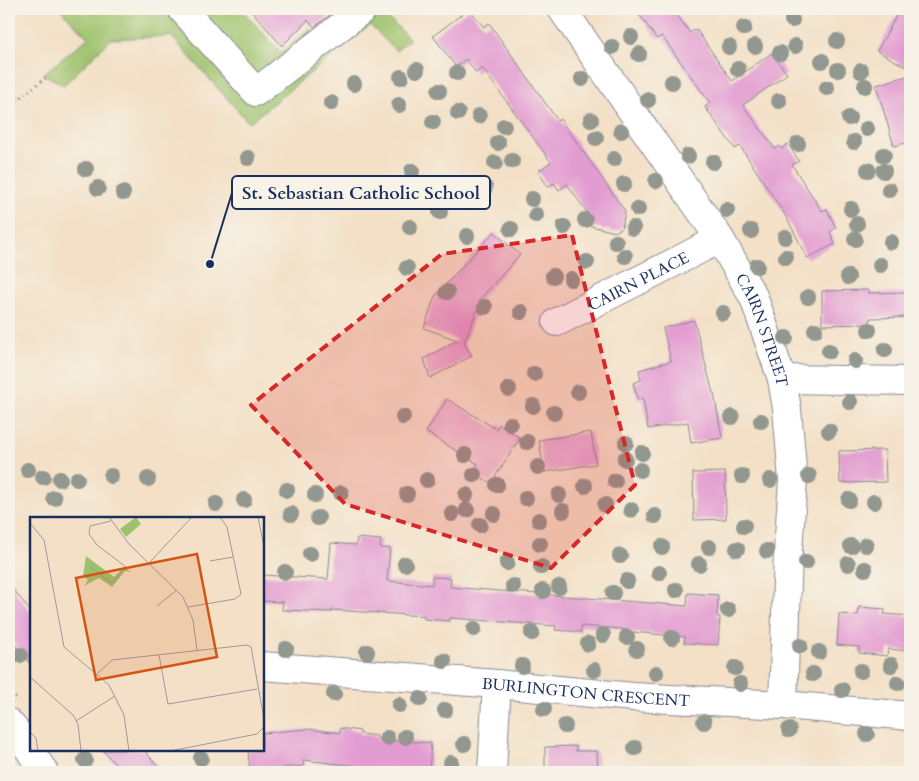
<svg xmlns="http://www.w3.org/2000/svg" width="919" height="781" font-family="Cardo,serif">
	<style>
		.green { fill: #9ec26c; stroke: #5c7865 }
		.building { fill: #e39cd1 }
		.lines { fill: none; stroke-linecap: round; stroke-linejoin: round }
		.minor-casing { stroke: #878892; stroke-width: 30 }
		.path { stroke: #878892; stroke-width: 3; stroke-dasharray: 1 4; stroke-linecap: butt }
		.minor { stroke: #fff; stroke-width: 28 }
		.tree { fill: #92978f }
		.marked { fill: #d62828; fill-opacity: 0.2; stroke: #d62828; stroke-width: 4; stroke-dasharray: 10 6; stroke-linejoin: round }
		.labels { text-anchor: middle; stroke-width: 5; stroke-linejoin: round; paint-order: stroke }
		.street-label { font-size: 16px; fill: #1b2f5e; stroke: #f7f3e8 }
		.inset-road { fill: none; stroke: #9d999c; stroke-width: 1 }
		.view { fill: #d45514; fill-opacity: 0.15; stroke: #d45514; stroke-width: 2.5 }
		.inset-edge { fill: none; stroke: #1b2f5e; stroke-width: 2.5 }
		.leader { fill: none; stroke: #1b2f5e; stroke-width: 2 }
		.callout-dot { fill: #1b2f5e; stroke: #f7f3e8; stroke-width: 2 }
		.callout { fill: #f7f3e8; stroke: #1b2f5e; stroke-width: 2 }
		.callout-label { font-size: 18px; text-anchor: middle; font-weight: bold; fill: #1b2f5e }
	</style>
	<rect width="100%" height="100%" fill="#f7f3e8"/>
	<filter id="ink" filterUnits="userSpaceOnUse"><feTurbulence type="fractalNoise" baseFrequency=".02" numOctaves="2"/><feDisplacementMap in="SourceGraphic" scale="10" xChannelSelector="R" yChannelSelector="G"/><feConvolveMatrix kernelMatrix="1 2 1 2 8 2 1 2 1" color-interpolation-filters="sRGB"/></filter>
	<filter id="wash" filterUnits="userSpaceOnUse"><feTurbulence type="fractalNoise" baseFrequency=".0096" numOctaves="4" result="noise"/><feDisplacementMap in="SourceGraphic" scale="20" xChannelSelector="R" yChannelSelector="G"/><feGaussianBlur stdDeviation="1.12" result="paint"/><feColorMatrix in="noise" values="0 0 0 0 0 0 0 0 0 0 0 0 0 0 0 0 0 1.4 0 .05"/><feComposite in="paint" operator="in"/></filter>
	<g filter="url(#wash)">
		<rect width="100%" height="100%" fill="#f3e0c6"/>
		<path class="green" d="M60,9H241L281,53L310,29L319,38L349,9H379L410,39L396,51L370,25L249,123L171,36L111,39L64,85L43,74L88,38Z"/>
		<g id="blocks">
			<path class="building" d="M250,9H338L314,27L308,20L282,46Z
				M469,9L484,27L489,23L558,121L560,119L625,211L622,228L615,232L583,224L591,218L567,184L559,190L554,183L548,187L538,171L551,162L482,68L476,73L466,59L456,67L433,36Z
				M635,9H673L690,33L696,29L732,81L772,53L787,74L743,105L775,149L780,146L781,149L788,144L799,161L792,165L822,211L827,209L836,228L830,232L835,244L807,258L787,218L740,146L735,149L705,107L710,103L662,36L657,39Z
				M900,9H910V69L877,51Z
				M907,76L910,86V142L894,146L876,85Z
				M494,232L520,255L482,297L464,343L472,356L430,378L424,359L457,340L424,328L435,296Z
				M869,290V293L910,292V317L870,318V324L822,325V291Z
				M694,320L713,393H714L722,438L691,443L688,422L648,429L643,398L638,400L633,383L641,380L639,370L671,361L663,328Z
				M447,399L496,429L499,424L520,438L491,483L472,472L478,464L426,432Z
				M591,432L596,464L544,472L539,440Z
				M885,450L886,482L840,483L839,451Z
				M725,472L726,519L694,520L693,473Z
				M357,538L381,540L380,548H390L387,581L432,585V577L451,578L450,587L687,606L688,593L718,595L717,616L720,617L718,645L684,643L685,637L622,631L623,629L581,626V632L555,630L556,626L450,618V621L424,619V616L332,610V612L282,610L283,602L262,601V575L328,579L331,543L356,545Z
				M9,584L31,612V665L9,637Z
				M859,607L885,609L884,614L910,616V651L888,649L887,656L859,653V647L837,645L839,614L858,615Z
				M340,728L360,731V734L377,736V739L431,743L429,772H357L358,766L303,760L304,766L283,768L284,772H250L248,750H262V733L308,729L340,733Z
				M576,746V751H597L598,772H545V747Z
				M103,750H144L163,772H122Z"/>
		</g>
	</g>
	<g filter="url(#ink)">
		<use href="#blocks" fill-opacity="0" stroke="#878892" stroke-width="1"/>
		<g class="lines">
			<g class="minor-casing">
				<g id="minor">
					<path d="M182,9L256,92L363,9"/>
					<path id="s1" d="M562,9L720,239L754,298L782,379L787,409L793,480L788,551L783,705"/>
					<path id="s2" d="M557,322L720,239"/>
					<path d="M782,379L910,381"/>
					<path id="s3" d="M262,666L497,684L633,697L783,705L910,716"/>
					<path d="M9,723L21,737L44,772"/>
					<path d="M492,772L497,684"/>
				</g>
			</g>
			<path class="path" d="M9,106L47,77
				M9,689L16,698"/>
			<use href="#minor" class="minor"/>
		</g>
		<g class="tree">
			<circle cx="792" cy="20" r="8"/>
			<circle cx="744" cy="28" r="8"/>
			<circle cx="631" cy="37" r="8"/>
			<circle cx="837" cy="41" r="8"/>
			<circle cx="755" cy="46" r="8"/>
			<circle cx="795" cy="46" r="8"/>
			<circle cx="612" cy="47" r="8"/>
			<circle cx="729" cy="47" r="8"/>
			<circle cx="780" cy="53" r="8"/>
			<circle cx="639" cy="54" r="8"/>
			<circle cx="822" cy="61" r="8"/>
			<circle cx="738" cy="69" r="8"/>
			<circle cx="417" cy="70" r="8"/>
			<circle cx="838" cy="70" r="8"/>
			<circle cx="861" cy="71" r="8"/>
			<circle cx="457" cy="73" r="8"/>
			<circle cx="401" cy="77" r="8"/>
			<circle cx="582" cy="79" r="8"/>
			<circle cx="672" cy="82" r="8"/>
			<circle cx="354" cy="84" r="8"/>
			<circle cx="865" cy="86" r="8"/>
			<circle cx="827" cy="88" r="8"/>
			<circle cx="439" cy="91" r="8"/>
			<circle cx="648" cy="100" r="8"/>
			<circle cx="779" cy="101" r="8"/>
			<circle cx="331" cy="103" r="8"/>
			<circle cx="399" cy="105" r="8"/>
			<circle cx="458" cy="113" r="8"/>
			<circle cx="479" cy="116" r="8"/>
			<circle cx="849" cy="118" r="8"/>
			<circle cx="591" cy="120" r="8"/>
			<circle cx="433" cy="122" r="8"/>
			<circle cx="504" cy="126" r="8"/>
			<circle cx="867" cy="129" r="8"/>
			<circle cx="621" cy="131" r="8"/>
			<circle cx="596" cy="138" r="8"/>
			<circle cx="854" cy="142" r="8"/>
			<circle cx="498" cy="143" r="8"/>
			<circle cx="798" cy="144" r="8"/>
			<circle cx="884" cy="155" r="8"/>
			<circle cx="688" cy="156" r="8"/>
			<circle cx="248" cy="158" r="8"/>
			<circle cx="614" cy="159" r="8"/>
			<circle cx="512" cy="161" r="8"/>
			<circle cx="713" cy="162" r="8"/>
			<circle cx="495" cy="163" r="8"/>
			<circle cx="86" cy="169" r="8"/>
			<circle cx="868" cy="170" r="8"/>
			<circle cx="412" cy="171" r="8"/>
			<circle cx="884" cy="171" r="8"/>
			<circle cx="656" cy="181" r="8"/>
			<circle cx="624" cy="184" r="8"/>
			<circle cx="98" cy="188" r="8"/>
			<circle cx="485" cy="188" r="8"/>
			<circle cx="889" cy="190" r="8"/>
			<circle cx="123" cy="193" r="8"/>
			<circle cx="532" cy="199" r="8"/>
			<circle cx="638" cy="209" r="8"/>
			<circle cx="851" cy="209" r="8"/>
			<circle cx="727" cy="210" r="8"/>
			<circle cx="440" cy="212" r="8"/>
			<circle cx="536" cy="215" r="8"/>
			<circle cx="585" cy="220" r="8"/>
			<circle cx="857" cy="224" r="8"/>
			<circle cx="410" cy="227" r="8"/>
			<circle cx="564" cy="227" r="8"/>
			<circle cx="633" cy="228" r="8"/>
			<circle cx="511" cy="229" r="8"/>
			<circle cx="751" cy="231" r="8"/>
			<circle cx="467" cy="236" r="8"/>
			<circle cx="785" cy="237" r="8"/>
			<circle cx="855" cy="239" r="8"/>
			<circle cx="616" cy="242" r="8"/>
			<circle cx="891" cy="242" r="8"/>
			<circle cx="625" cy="256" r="8"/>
			<circle cx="786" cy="257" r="8"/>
			<circle cx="587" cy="262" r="8"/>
			<circle cx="880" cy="265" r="8"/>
			<circle cx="757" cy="266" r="8"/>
			<circle cx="407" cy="268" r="8"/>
			<circle cx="553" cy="276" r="8"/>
			<circle cx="848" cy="277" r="8"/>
			<circle cx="571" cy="279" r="8"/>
			<circle cx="447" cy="292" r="8"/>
			<circle cx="808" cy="297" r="8"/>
			<circle cx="485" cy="307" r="8"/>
			<circle cx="521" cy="312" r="8"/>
			<circle cx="723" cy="313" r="8"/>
			<circle cx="815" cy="330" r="8"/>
			<circle cx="869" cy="330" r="8"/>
			<circle cx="786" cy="338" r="8"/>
			<circle cx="885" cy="350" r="8"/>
			<circle cx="829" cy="351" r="8"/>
			<circle cx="855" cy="361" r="8"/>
			<circle cx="534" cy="374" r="8"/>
			<circle cx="509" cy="389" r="8"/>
			<circle cx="578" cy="392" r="8"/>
			<circle cx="850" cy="402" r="8"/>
			<circle cx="533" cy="406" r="8"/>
			<circle cx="554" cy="413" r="8"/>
			<circle cx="403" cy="417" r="8"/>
			<circle cx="732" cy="417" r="8"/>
			<circle cx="761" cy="421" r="8"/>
			<circle cx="510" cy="424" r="8"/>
			<circle cx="829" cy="431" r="8"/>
			<circle cx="527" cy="442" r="8"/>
			<circle cx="626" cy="443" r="8"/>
			<circle cx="642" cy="453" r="8"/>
			<circle cx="465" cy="455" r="8"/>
			<circle cx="625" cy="459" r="8"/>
			<circle cx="538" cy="467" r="8"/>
			<circle cx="28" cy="470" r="8"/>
			<circle cx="640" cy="470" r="8"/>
			<circle cx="474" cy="475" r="8"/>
			<circle cx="111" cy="476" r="8"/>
			<circle cx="742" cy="476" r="8"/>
			<circle cx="809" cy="476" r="8"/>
			<circle cx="43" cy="477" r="8"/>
			<circle cx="60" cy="479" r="8"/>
			<circle cx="77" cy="479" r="8"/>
			<circle cx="148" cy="479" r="8"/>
			<circle cx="427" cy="480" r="8"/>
			<circle cx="770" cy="480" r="8"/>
			<circle cx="615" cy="481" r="8"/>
			<circle cx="497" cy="485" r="8"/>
			<circle cx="585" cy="486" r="8"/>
			<circle cx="287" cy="490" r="8"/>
			<circle cx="341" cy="493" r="8"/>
			<circle cx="407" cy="494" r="8"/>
			<circle cx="315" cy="495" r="8"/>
			<circle cx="466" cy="495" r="8"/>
			<circle cx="559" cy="495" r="8"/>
			<circle cx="54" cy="498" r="8"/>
			<circle cx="526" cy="498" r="8"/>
			<circle cx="244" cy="500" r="8"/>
			<circle cx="849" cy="500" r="8"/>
			<circle cx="874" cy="502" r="8"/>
			<circle cx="216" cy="504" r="8"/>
			<circle cx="605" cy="505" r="8"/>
			<circle cx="467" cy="510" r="8"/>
			<circle cx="631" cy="510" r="8"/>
			<circle cx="563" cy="511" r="8"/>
			<circle cx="291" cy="514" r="8"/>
			<circle cx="452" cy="514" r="8"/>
			<circle cx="494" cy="514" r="8"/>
			<circle cx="655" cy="516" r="8"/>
			<circle cx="318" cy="518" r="8"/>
			<circle cx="539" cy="520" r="8"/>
			<circle cx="480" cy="525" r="8"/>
			<circle cx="744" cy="526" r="8"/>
			<circle cx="540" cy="544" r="8"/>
			<circle cx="866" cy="545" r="8"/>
			<circle cx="851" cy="546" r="8"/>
			<circle cx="662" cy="547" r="8"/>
			<circle cx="709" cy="547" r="8"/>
			<circle cx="737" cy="549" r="8"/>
			<circle cx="767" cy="551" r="8"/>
			<circle cx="310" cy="554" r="8"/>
			<circle cx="620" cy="556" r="8"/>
			<circle cx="806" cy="562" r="8"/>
			<circle cx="507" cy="563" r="8"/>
			<circle cx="405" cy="564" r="8"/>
			<circle cx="699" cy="564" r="8"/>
			<circle cx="848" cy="564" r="8"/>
			<circle cx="541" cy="567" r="8"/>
			<circle cx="865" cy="569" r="8"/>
			<circle cx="285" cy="572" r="8"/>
			<circle cx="659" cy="573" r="8"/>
			<circle cx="627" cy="581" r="8"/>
			<circle cx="513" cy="586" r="8"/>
			<circle cx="559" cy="587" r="8"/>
			<circle cx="676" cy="590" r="8"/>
			<circle cx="543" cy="591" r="8"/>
			<circle cx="613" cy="593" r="8"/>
			<circle cx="728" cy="610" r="8"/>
			<circle cx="474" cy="629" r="8"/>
			<circle cx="532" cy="633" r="8"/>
			<circle cx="603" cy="635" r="8"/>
			<circle cx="627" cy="637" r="8"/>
			<circle cx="672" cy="638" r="8"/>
			<circle cx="588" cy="644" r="8"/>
			<circle cx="800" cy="646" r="8"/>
			<circle cx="286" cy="649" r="8"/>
			<circle cx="637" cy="649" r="8"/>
			<circle cx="367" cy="652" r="8"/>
			<circle cx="819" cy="652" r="8"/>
			<circle cx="20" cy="655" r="8"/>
			<circle cx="444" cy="661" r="8"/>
			<circle cx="891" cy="665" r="8"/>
			<circle cx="522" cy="666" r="8"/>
			<circle cx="735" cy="668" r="8"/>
			<circle cx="594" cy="670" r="8"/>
			<circle cx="861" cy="671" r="8"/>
			<circle cx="656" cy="673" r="8"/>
			<circle cx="813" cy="674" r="8"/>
			<circle cx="898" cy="683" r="8"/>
			<circle cx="740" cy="684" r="8"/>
			<circle cx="842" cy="690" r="8"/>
			<circle cx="334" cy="694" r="8"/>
			<circle cx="420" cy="699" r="8"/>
			<circle cx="399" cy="705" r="8"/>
			<circle cx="544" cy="709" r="8"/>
			<circle cx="445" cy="710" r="8"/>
			<circle cx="704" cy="722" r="8"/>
			<circle cx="565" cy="726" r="8"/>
			<circle cx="789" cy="730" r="8"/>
			<circle cx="867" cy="734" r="8"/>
			<circle cx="405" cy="737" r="8"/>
			<circle cx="387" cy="738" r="8"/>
			<circle cx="464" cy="744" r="8"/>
			<circle cx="635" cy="748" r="8"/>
			<circle cx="201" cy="758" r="8"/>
			<circle cx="85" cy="760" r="8"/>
			<circle cx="451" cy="763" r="8"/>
		</g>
	</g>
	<path class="marked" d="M572,235L635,485L551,568L345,504L251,405L442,254Z"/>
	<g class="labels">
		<g class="street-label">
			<text dy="6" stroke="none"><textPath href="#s2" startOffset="91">CAIRN PLACE</textPath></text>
			<text dy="6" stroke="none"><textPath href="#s1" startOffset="380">CAIRN STREET</textPath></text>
			<text dy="6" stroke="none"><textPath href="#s3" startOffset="325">BURLINGTON CRESCENT</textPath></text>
		</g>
	</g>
	<g transform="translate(30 517)">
		<rect width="234" height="234" fill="#f3e0c6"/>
		<path d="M106,0L111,7L96,20L90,12ZM56,39L84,60L94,50L101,55L95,54L82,70L69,61L54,69L58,63L53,59Z" fill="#9ec26c"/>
		<path class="inset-road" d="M79,0L99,27L153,80L163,103L167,133M228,0L234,30M0,6L14,23L34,130L79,168L94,198L99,234M180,44L203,40M119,46L162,0M59,49L82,66L96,50L67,28L59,17L60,9L81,4M127,89L147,73M158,90L205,82L211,77L197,10L190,0M129,138L138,187L227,172M67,157L82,143L217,128L221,130L234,202M0,160L43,198L48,207L51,234M46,204L85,179M0,215L6,221L8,234M140,234L227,217L234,210"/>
		<path class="view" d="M167,37L187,140L66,163L46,61Z"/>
		<rect width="234" height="234" class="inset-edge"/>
	</g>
	<path class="leader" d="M210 264L232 193"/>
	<circle class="callout-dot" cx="210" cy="264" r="5"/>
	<rect class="callout" x="232" y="176" width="258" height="33" rx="5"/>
	<g class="callout-label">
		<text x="361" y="199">St. Sebastian Catholic School</text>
	</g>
	<rect width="919" height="781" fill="none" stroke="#f7f3e8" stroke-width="30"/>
</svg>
